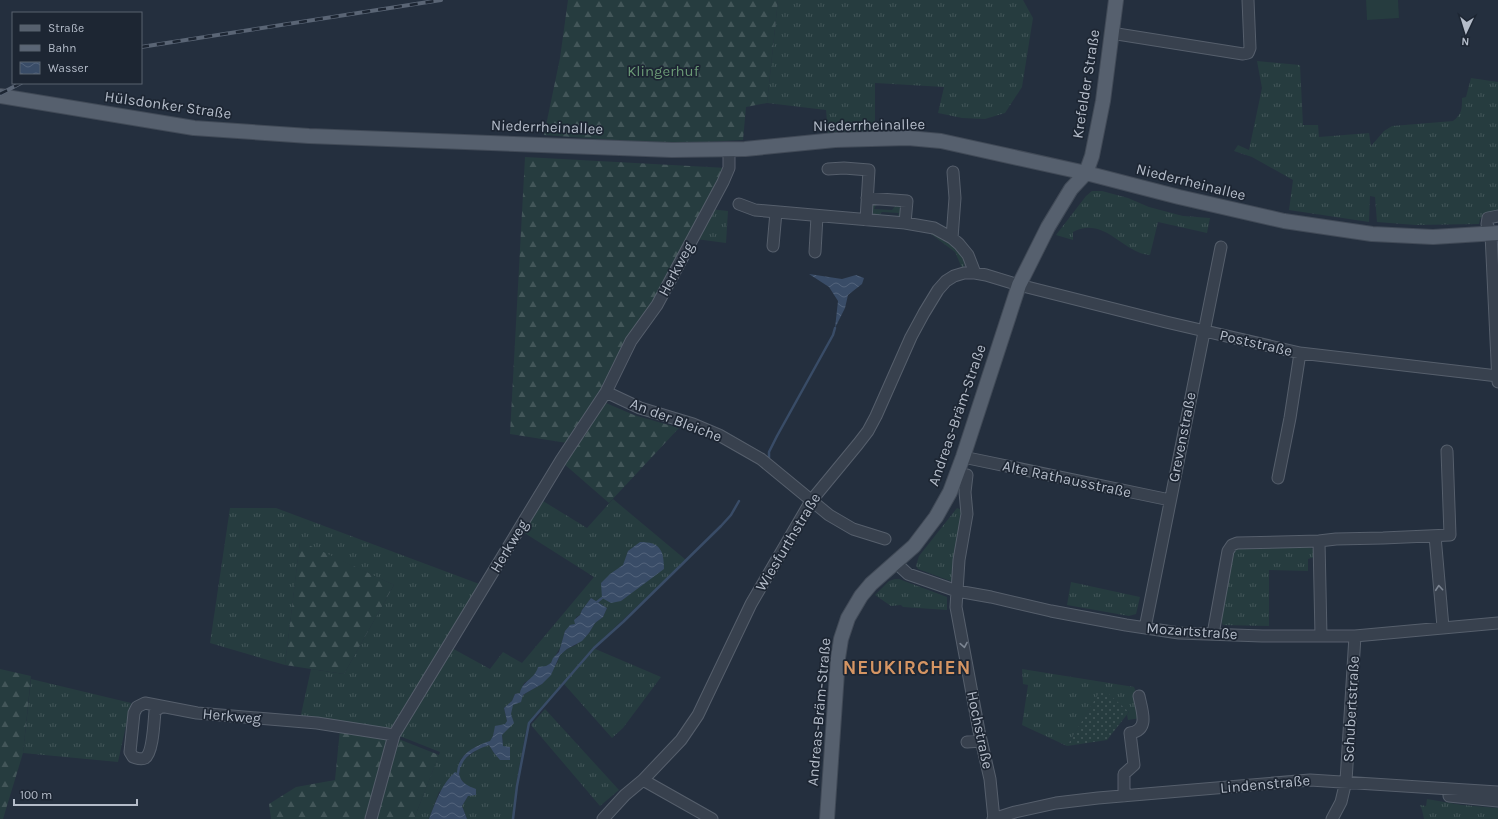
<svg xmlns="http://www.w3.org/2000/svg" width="1498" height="819" font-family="Karla,sans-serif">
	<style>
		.grass { fill: url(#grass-tufts); fill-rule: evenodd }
		.forest { fill: url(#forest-firs) }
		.garden { fill: url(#garden-dots) }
		.pitch { fill: #263c3f }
		.water { fill: url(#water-waves) }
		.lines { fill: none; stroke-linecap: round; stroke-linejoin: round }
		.stream { stroke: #394c67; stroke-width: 2.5 }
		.minor-casing { stroke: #565f6c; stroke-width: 13 }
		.major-casing { stroke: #414a57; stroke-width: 16 }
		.minor { stroke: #38414e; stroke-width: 11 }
		.major { stroke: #56606e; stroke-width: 14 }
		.rail-casing { stroke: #5a6575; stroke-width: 4 }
		.rail { stroke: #1d2633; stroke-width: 2.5; stroke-dasharray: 8; stroke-linecap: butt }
		.oneway { stroke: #7c8592 }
		.labels { text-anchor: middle; stroke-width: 3.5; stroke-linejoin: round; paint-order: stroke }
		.park-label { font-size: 15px; fill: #6b9a76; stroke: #1d2633 }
		.street-label { font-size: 15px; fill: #b4bcc9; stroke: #1d2633 }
		.district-label { font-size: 19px; font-weight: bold; letter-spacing: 1px; fill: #d59563; stroke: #1d2633 }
	</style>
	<defs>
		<pattern id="grass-tufts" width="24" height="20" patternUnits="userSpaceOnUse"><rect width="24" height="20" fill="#263c3f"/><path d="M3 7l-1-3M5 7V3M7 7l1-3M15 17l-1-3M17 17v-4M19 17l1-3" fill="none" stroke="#435659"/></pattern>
		<pattern id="forest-firs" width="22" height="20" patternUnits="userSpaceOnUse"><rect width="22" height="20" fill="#263c3f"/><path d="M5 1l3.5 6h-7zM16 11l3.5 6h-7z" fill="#435659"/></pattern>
		<pattern id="garden-dots" width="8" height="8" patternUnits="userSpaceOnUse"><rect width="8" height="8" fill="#263c3f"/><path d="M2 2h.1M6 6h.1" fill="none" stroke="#435659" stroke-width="1.8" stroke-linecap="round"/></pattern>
		<pattern id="water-waves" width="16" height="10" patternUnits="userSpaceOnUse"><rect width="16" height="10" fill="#394c67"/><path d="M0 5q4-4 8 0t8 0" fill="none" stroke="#53647b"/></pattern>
	</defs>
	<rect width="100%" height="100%" fill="#242f3e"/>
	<path class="grass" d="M778,0H1023L1033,18L1022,87L1005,113L985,119L962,118L938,113L944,87L875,83V131L828,134L826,110L767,103Z
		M1257,61L1300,65L1303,125H1318L1319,137L1369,133L1371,146L1384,131L1392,126L1453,121C1462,114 1462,109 1462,98L1466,97L1471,78L1498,82V213L1484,215L1480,219L1479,224L1415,225L1377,222L1375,197L1370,196L1369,222L1289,210L1293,180L1252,157L1234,151L1238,145L1249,150L1262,88Z
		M1092,191H1102L1128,198L1149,207L1183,216L1210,218L1207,233L1158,222L1150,255C1146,254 1141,254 1138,252C1116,242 1099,218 1073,232V240L1056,235L1086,196Z
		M878,202L874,209L892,210L897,204C903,207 903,210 903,216L896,220L899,213L882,212L875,219L873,218L869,208L871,204Z
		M710,209L728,211L726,243L696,239Z
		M924,229C941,233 955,246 965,259L964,268H962L955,252Z
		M613,499L686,560L593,648L661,677L623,728L612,738L564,684L583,660L529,723L526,731L516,785L514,819H467L462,806L468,796L465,784L460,778L439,792L429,819H414L440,752L397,735L450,647L490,669L503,652L522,663L594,577L523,532L543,501L587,528ZM628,551L636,589L621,601L624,565ZM591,598L607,608L603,617L595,623L589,633L576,645L567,649L560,655L557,663L542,684L526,693L513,705L502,735L503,746L494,753L489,745L478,749L462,761L459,762C466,751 478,745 490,742C495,734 495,727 505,725L507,721L504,708L512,701L515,694L520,693L524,683L532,678L537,672L551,663L561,646L565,631L575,624L576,617L580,615L582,610Z
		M230,508H276L482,585L392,731L300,719L311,669L344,674L394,585L300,542L285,665L210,643Z
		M957,508L964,511L956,583L918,569L916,566L919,556Z
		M1306,546L1313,549L1315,557L1308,559V571L1269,570V626L1223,625L1221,621L1233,553L1237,548Z
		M895,579H899L947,597V610L903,607L901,605L891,606L875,595L889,581Z
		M1071,582L1140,597L1136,614L1129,616L1067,605Z
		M1022,669L1134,687L1137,694L1141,718L1128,720L1127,715L1129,712L1102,689L1067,746L1022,725L1028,685L1023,684Z
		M31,679L131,703L118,762L23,753Z
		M545,709L619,790L600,806L531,725Z
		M1427,799L1462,805L1498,808V819H1424L1422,810L1420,805L1426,806Z"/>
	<path class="forest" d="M568,0H778L767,103L746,107L743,140L669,144L544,135L560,58Z
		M525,157L727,168L708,205L605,384L567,443L510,434Z
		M606,403L634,415L679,428L609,503L563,463Z
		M300,541L394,585L344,674L285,665Z
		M0,669L31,676L23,753L3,819H0Z
		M340,729L391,736L439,755L414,819H271L269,804L296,787L335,780Z"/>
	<path class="garden" d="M1102,688L1129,712L1107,740L1067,746Z"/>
	<path class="pitch" d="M1366,0H1398L1399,18L1367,20Z"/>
	<path class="water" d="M809,274L842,279L856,275L864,278L862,284L848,295L845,308L835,328L838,301L829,287Z
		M640,542C660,542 664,550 664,569L621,601L611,603L602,598L601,583L610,574L623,565L628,551Z
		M591,598L607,608L603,617L595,623L589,633L582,641L567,649L560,655L551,675L542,684L526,693L523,695L521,702L513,705L511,714L514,723L502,735L503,746L510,747V760H500L494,753L489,745C478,749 464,755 461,767H458C461,753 477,745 490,741L493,736L495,726L505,724L507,721L504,708L512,701L515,694L520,693C522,681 535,679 538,667L546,666L551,663L553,658L559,652L565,631L570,625L575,624L574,620L580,615L582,610Z
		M455,772L459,774C461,783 468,786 476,789V795L468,796L462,806L467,819H429C436,801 441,785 455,772Z"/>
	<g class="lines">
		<path class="stream" d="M769,458V452L777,436L833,335L835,328
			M597,602L602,598
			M458,773L459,767
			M513,819L517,786L529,723L594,648L623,622L721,526L731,515L739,501"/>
		<g class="minor-casing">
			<path id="minor" d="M1111,33L1243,54L1248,53L1250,48L1248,0
				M828,169L844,168L869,170L866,220
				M867,198L907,201L905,223
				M739,204L755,210L905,223L934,228L952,238L959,244L968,255L975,273
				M1498,216L1488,218L1487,224L1491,234L1498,382
				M952,238L955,198L953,172
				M773,246L776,212
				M815,252L817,216
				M606,392L640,408L693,424L719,435L761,459L829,515L853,529L885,539
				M963,457L1170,500
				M967,475L965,492L967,514L959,560L956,607L979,731L990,779L994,819
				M1278,478L1290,418L1300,353
				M1435,536L1443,627
				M1319,541L1321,636
				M896,563L908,574L957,591L991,597L1051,611L1126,625L1179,633L1262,636H1355L1498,623
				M1145,628L1221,247
				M1213,634L1228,551L1232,545L1237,543L1319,541L1336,539L1383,538L1450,535L1447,451
				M161,707L155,711C154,721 153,753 145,758C141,760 137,758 133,757L130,752L134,713L137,707L145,703L197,713L317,723L394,735
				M967,742L981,741
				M643,780L712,819
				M1124,796V774L1134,765L1130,733C1150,730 1142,711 1139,696
				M1449,796L1498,801
				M371,819L394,735L561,460L606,392L631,341L657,305L723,182L729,168V150
				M603,819L625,795L643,780L681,740L698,715L751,604L811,501L858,444L868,431L876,416L911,337L924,313L938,290L946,281L954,276L964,273H975L986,275L1019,285L1166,322L1300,353L1498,376
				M993,819L1015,812L1056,803L1098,798L1310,780L1498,792
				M1332,819L1341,802L1346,781L1355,636"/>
		</g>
		<g class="major-casing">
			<path id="major" d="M0,96L194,128L309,136L672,150L745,149L835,140L908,138L941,141L1086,173L1179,197L1284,221L1372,234L1433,237L1498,233
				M827,819L838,658L841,639L848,618L861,596L871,584L914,546L936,517L950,492L963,457L1019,285L1048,227L1071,189L1086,173L1092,156L1103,101L1116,0"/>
		</g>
		<use href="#minor" class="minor"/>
		<use href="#major" class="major"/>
		<g class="rail-casing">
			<path id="rail" d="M141,47L441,0
				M0,94L21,83"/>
		</g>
		<use href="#rail" class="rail"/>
	</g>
	<defs><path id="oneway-chevron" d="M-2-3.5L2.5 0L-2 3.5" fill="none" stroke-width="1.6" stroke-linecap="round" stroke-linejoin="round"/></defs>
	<g class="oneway">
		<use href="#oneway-chevron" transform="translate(1439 588) rotate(-95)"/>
		<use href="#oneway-chevron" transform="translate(964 645) rotate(80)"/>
	</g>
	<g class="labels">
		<g class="park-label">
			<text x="663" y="76">Klingerhuf</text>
		</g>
		<g class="street-label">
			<text transform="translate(1086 84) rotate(-81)" y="5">Krefelder Straße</text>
			<text transform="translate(168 105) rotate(8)" y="5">Hülsdonker Straße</text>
			<text transform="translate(869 125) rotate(-1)" y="5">Niederrheinallee</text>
			<text transform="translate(547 127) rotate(2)" y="5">Niederrheinallee</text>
			<text transform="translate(1191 182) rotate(14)" y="5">Niederrheinallee</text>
			<text transform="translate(676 269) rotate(-62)" y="5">Herkweg</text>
			<text transform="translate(1256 343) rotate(13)" y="5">Poststraße</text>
			<text transform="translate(957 415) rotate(-71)" y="5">Andreas-Bräm-Straße</text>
			<text transform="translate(676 420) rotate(21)" y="5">An der Bleiche</text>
			<text transform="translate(1182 437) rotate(-79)" y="5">Grevenstraße</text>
			<text transform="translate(1067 479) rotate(12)" y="5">Alte Rathausstraße</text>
			<text transform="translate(788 542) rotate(-59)" y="5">Wiesfurthstraße</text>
			<text transform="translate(509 546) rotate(-59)" y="5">Herkweg</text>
			<text transform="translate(1192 631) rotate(4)" y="5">Mozartstraße</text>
			<text transform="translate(1351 709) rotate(-87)" y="5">Schubertstraße</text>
			<text transform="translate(819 712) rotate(-85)" y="5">Andreas-Bräm-Straße</text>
			<text transform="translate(232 716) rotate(5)" y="5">Herkweg</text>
			<text transform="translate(980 730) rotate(78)" y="5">Hochstraße</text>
			<text transform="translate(1265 784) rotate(-5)" y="5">Lindenstraße</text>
		</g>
		<g class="district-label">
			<text x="907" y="674">NEUKIRCHEN</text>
		</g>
	</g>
	<rect x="12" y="12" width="130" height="72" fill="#1d2633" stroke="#59626f"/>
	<rect x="20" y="25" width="20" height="6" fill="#56606e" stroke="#59626f"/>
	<text x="48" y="32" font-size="12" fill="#b4bcc9">Straße</text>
	<rect x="20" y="45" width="20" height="6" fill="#5a6575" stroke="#59626f"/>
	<text x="48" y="52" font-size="12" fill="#b4bcc9">Bahn</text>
	<rect x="20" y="62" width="20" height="12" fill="url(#water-waves)" stroke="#59626f"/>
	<text x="48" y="72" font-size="12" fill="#b4bcc9">Wasser</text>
	<g transform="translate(1466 32) rotate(184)" stroke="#1d2633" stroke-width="3" paint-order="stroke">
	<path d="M0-3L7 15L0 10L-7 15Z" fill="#b4bcc9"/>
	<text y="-6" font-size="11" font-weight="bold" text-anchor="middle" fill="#b4bcc9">N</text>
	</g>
	<path d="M14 799v6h123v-6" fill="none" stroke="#b4bcc9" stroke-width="2"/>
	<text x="20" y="799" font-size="12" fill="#b4bcc9" stroke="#1d2633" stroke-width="3" paint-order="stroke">100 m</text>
</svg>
